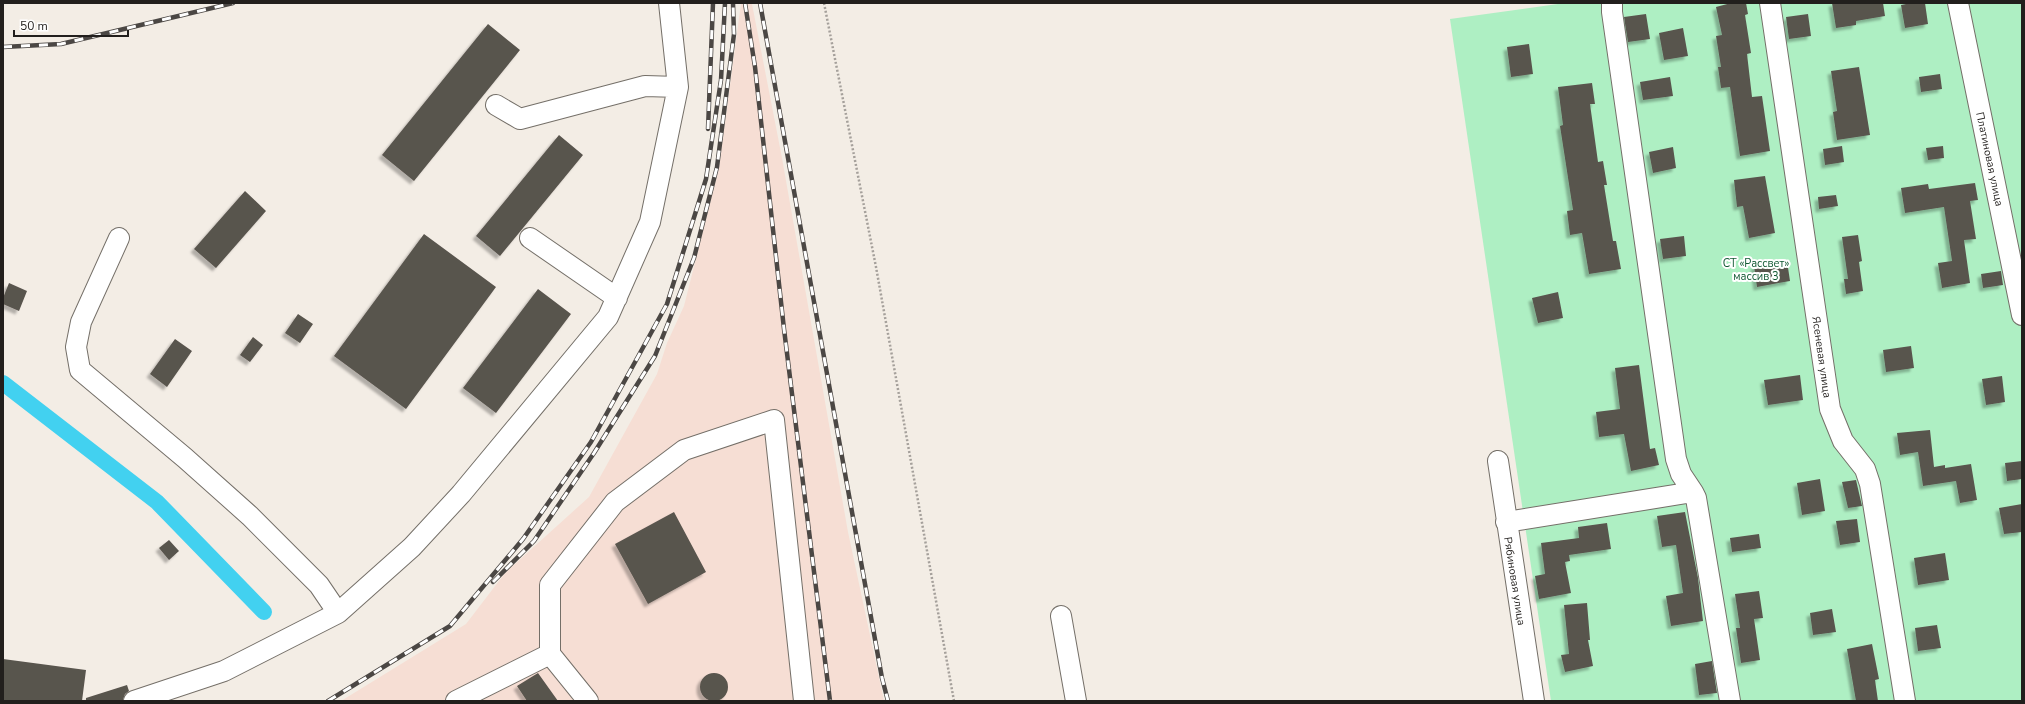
<svg xmlns="http://www.w3.org/2000/svg" width="2025" height="704" font-family="'Nunito Sans',sans-serif">
	<style>
		.industrial { fill: #f6ded4 }
		.green { fill: #aeefc3 }
		.lines { fill: none; stroke-linecap: round; stroke-linejoin: round }
		.canal { stroke: #42d1f0; stroke-width: 16 }
		.building { fill: #59544d; filter: url(#shadow) }
		.minor-casing { stroke: #746f68; stroke-width: 22 }
		.path { stroke: #a5a09b; stroke-width: 2.5; stroke-dasharray: 2 2; stroke-linecap: butt }
		.minor { stroke: #fff; stroke-width: 20 }
		.rail-casing { stroke: #4b4744; stroke-width: 4.5 }
		.rail { stroke: #fff; stroke-width: 3; stroke-dasharray: 9; stroke-linecap: butt }
		.labels { text-anchor: middle; stroke-width: 4; stroke-linejoin: round; paint-order: stroke }
		.street-label { font-size: 11px; fill: #221f1d; stroke: #fff }
		.park-label { font-size: 11px; fill: #105832; stroke: #fff }
	</style>
	<defs>
		<filter id="shadow"><feDropShadow dx="-3.5" dy="3.5" stdDeviation="1" flood-color="#0004"/></filter>
	</defs>
	<rect width="100%" height="100%" fill="#f3ede5"/>
	<path class="industrial" d="M741,3L752,4L782,158L848,532L884,701H341L466,624L505,573L589,497L657,374L667,343L684,306L719,168Z"/>
	<path class="green" d="M1565,3H2022V701H1551L1450,19Z"/>
	<g class="lines">
		<path class="canal" d="M3,383L157,502L264,612"/>
	</g>
	<path class="building" d="M1731,3H1746L1748,14L1745,15L1751,53L1747,54L1752,97L1762,96L1770,151L1740,156L1730,87L1721,88L1718,67H1721L1716,36L1722,35L1716,7Z
		M1832,3H1883L1885,16L1856,21V25L1836,28Z
		M1911,3H1925L1928,24L1905,28L1901,5Z
		M1646,14L1650,39L1628,42L1624,17Z
		M1808,14L1811,36L1789,39L1786,17Z
		M488,24L520,50L414,181L382,155Z
		M1683,28L1688,56L1664,60L1659,33Z
		M1529,44L1533,74L1511,77L1507,47Z
		M1859,67L1870,135L1837,140L1833,112L1837,111L1831,71Z
		M1940,74L1942,89L1921,92L1919,77Z
		M1670,77L1673,96L1643,100L1640,82Z
		M1592,83L1595,104H1590L1598,162L1603,161L1607,185H1604L1613,241H1616L1621,269L1589,274L1582,233L1570,235L1567,211L1573,210L1560,126L1563,125L1558,87Z
		M559,135L583,155L500,256L476,236Z
		M1842,146L1844,162L1825,165L1823,149Z
		M1943,146L1944,158L1928,160L1926,148Z
		M1673,147L1676,168L1653,173L1649,152Z
		M1765,176L1775,233L1749,238L1743,206L1737,207L1734,180Z
		M1975,183L1978,200L1970,201L1976,239L1964,240L1970,283L1942,288L1938,263L1952,261L1944,207L1905,213L1901,188L1928,184L1929,189Z
		M245,191L266,211L216,268L194,249Z
		M1836,195L1838,206L1819,209L1818,197Z
		M424,234L496,287L406,409L334,356Z
		M1858,235L1862,261L1859,262L1863,291L1846,294L1844,279H1848L1842,237Z
		M1684,236L1686,256L1663,259L1660,239Z
		M1787,261L1790,281L1757,287L1754,266Z
		M2001,271L2003,285L1983,288L1981,274Z
		M9,283L27,291L19,311L3,304V298Z
		M538,289L571,314L496,413L463,388Z
		M1558,292L1563,318L1538,323L1532,298Z
		M298,314L313,324L300,343L285,333Z
		M253,337L263,345L250,362L240,355Z
		M175,339L192,351L167,387L150,374Z
		M1911,346L1914,368L1886,372L1883,350Z
		M1639,365L1650,449L1655,448L1659,465L1631,471L1624,434L1599,437L1596,412L1620,409L1615,368Z
		M1800,375L1803,400L1768,405L1764,380Z
		M2002,376L2005,402L1986,405L1982,379Z
		M1930,430L1934,467L1945,465V468L1971,464L1977,500L1960,503L1956,481L1923,486L1918,452L1900,455L1897,433Z
		M2022,461V479L2007,481L2005,463Z
		M1820,479L1825,511L1802,515L1797,483Z
		M1856,480L1862,506L1848,508L1842,482Z
		M2022,504V532L2004,534L1999,508Z
		M674,512L706,572L648,604L615,544Z
		M1685,512L1698,578L1703,621L1671,626L1666,596L1683,593L1676,545L1662,547L1657,516Z
		M1857,519L1860,542L1840,545L1836,521Z
		M1607,523L1611,549L1569,555L1570,561L1565,562L1571,593L1539,599L1535,576L1545,574L1541,543L1579,538L1578,527Z
		M1759,534L1761,548L1732,552L1730,538Z
		M169,540L179,551L169,560L159,548Z
		M1945,553L1949,580L1918,585L1914,558Z
		M1759,591L1763,618L1754,619L1760,660L1741,663L1736,628H1740L1735,594Z
		M1587,603L1590,640H1588L1593,666L1565,672L1561,655L1569,654L1564,605Z
		M1832,609L1836,632L1813,635L1810,613Z
		M1937,625L1941,648L1918,651L1915,628Z
		M1872,644L1879,679L1875,680L1878,701H1856L1847,649Z
		M3,659L86,670L82,701H3Z
		M1712,661L1717,693L1699,695L1695,664Z
		M538,673L558,701H527L517,686Z
		M700 687a14 14 0 1 1 28 0a14 14 0 1 1-28 0Z
		M127,685L129,691L125,694L123,700L86,701V698Z"/>
	<g class="lines">
		<g class="minor-casing">
			<path id="minor" d="M1612,3V12L1676,459L1681,474L1693,492
				M1770,3L1830,409L1843,441L1865,469L1870,484L1905,701
				M1958,3L2022,315
				M496,105L520,119L645,86L678,87
				M119,238L81,322L76,347L80,370L185,458L250,516L319,585L338,613
				M530,238L617,298
				M1498,461L1534,701
				M1506,522L1693,492L1696,498L1730,701
				M1061,616L1076,701
				M550,654V585L615,502L684,450L774,420L804,701
				M134,701L224,671L338,613L412,547L461,494L608,317L650,222L678,87L669,3
				M456,701L550,654L588,701"/>
		</g>
		<path class="path" d="M824,3L876,267L954,701"/>
		<use href="#minor" class="minor"/>
		<g class="rail-casing">
			<path id="rail" d="M745,3L755,67L784,329L830,701
				M760,3L882,678L888,701
				M3,47L61,44L233,3
				M708,129L713,3
				M493,582L534,541L594,453L655,356L694,258L717,167L734,34L733,3
				M328,701L450,626L523,539L591,442L667,304L706,179L721,80L725,3"/>
		</g>
		<use href="#rail" class="rail"/>
	</g>
	<g class="labels">
		<g class="street-label">
			<text transform="translate(1990 159) rotate(78)" y="4">Платиновая улица</text>
			<text transform="translate(1822 357) rotate(82)" y="4">Ясеневая улица</text>
			<text transform="translate(1515 581) rotate(81)" y="4">Рябиновая улица</text>
		</g>
		<g class="park-label">
			<text x="1756" y="267">СТ «Рассвет»<tspan x="1756" dy="13">массив 3</tspan></text>
		</g>
	</g>
	<rect width="2025" height="704" fill="none" stroke="#221f1d" stroke-width="8"/>
	<path d="M14 30v6h114v-6" fill="none" stroke="#221f1d" stroke-width="2"/>
	<text x="20" y="30" font-size="12" fill="#221f1d" stroke="#ffffff" stroke-width="3" paint-order="stroke">50 m</text>
</svg>
